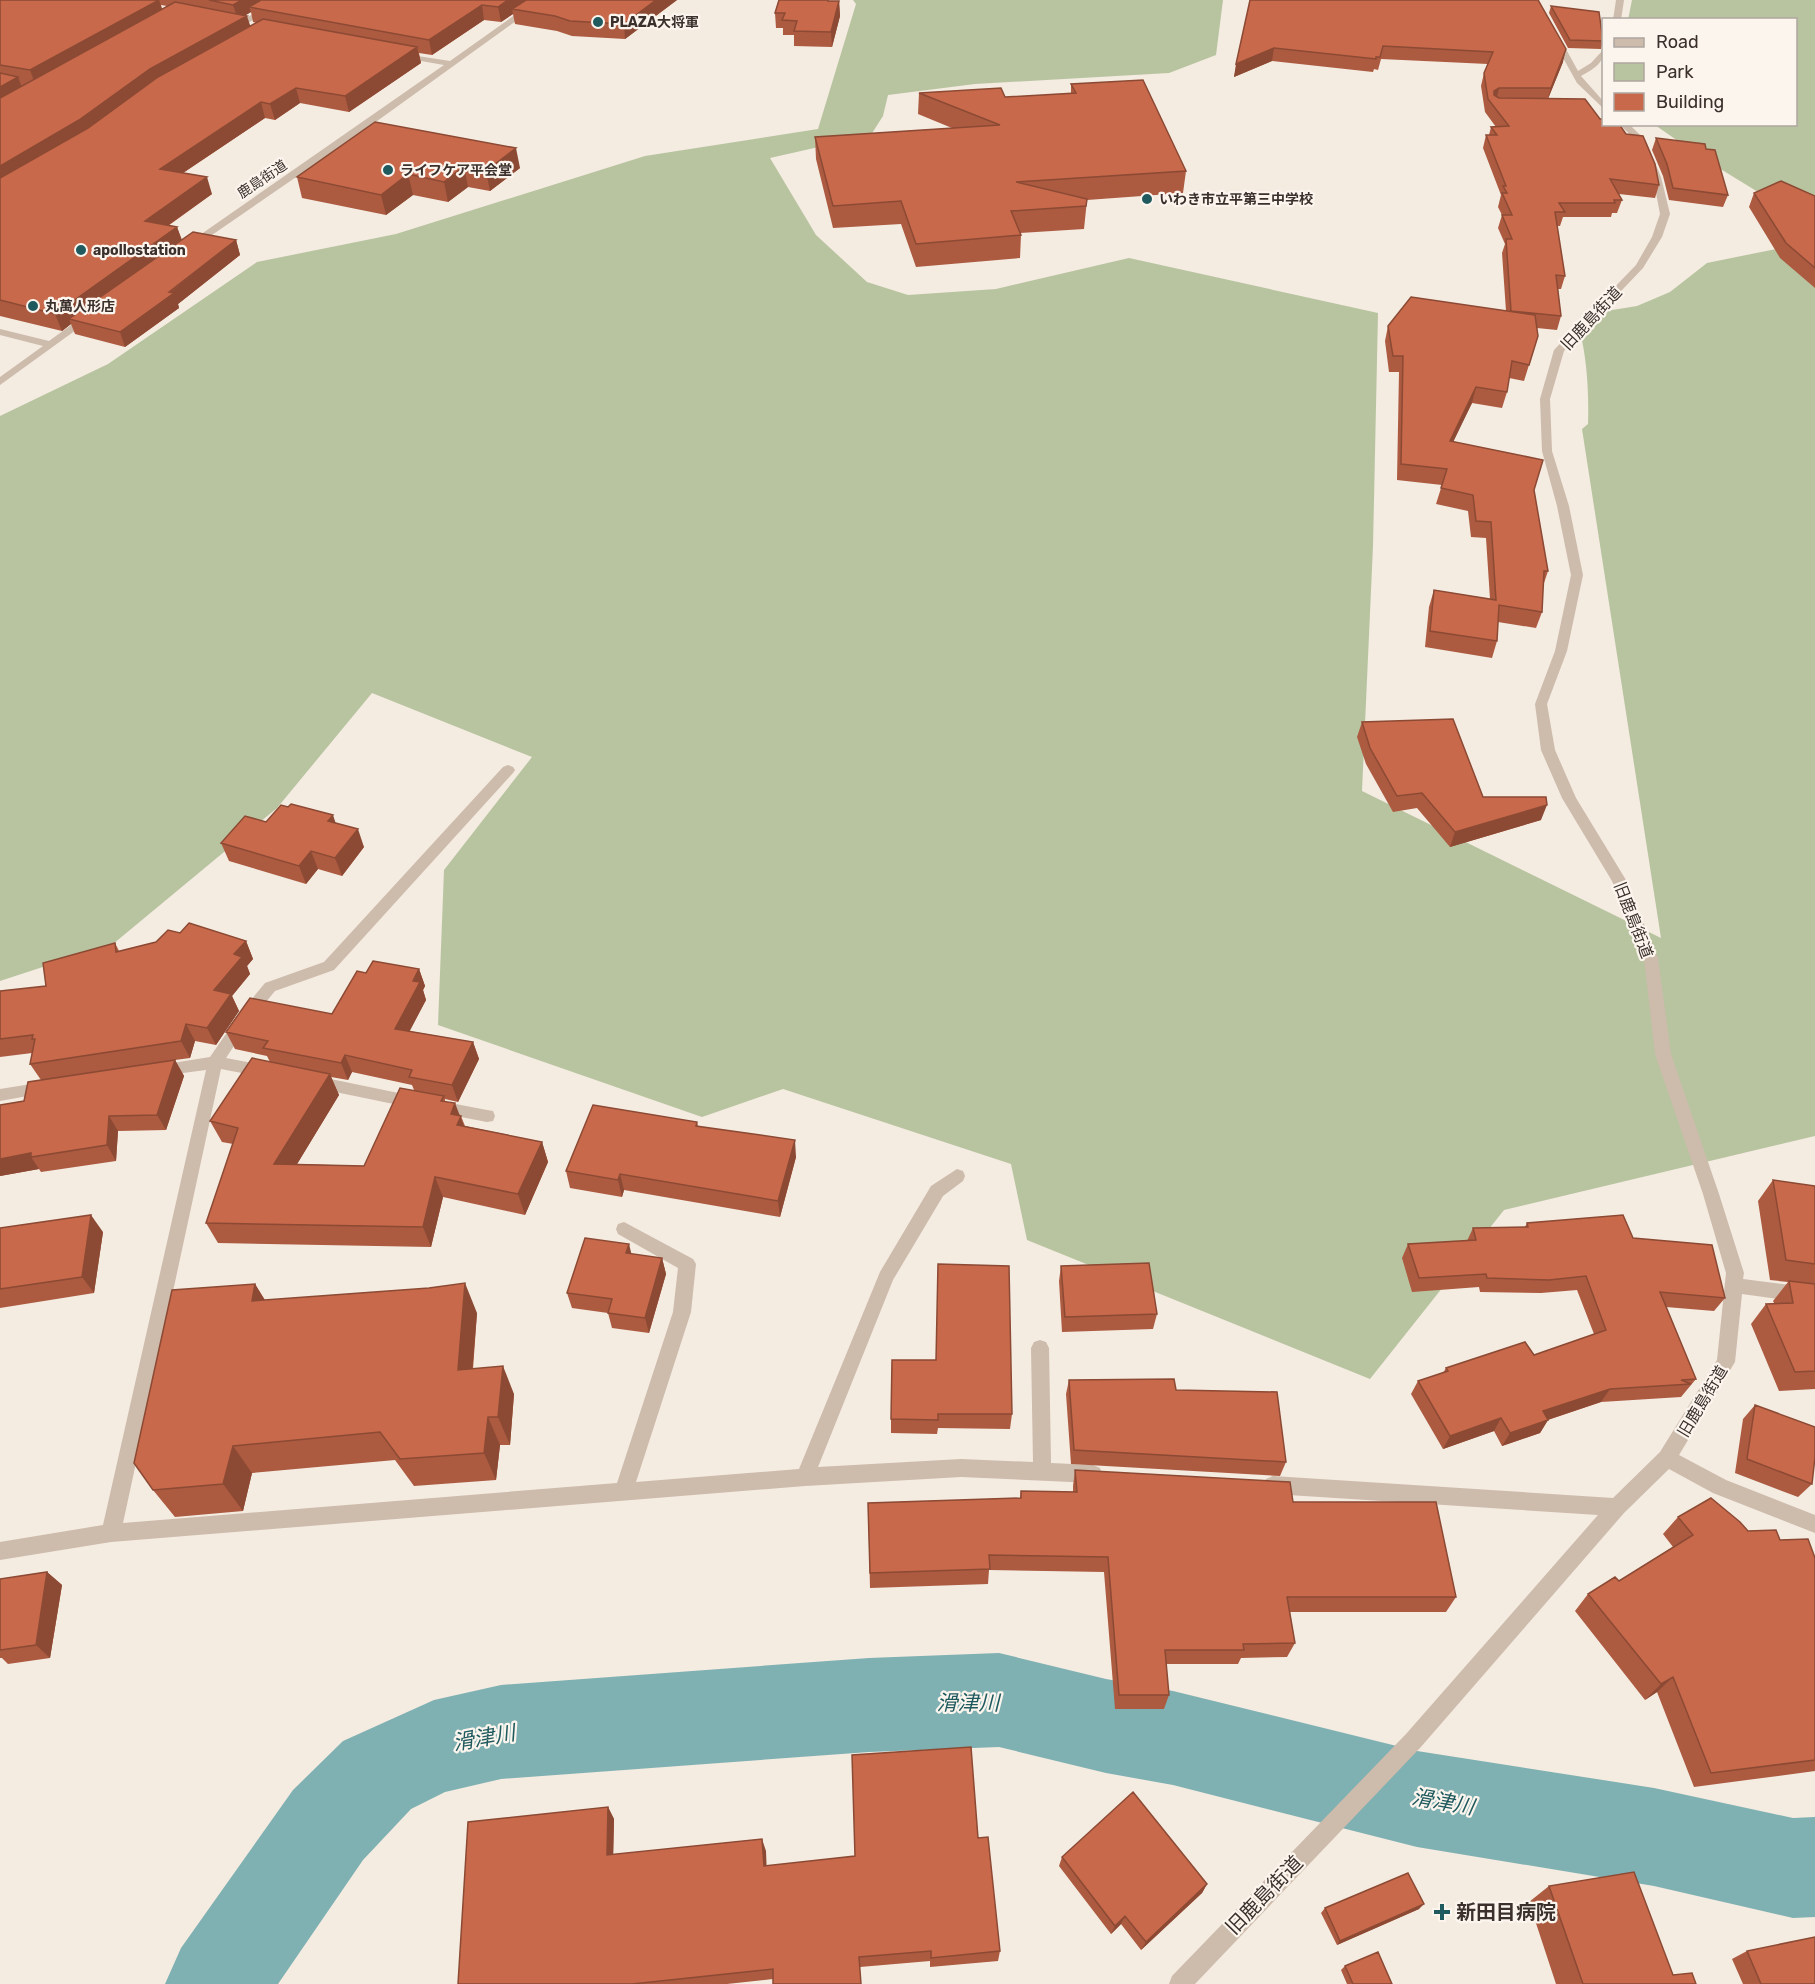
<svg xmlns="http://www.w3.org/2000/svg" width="1815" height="1984" font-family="Rubik,'Noto Sans JP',sans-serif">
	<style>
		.green { fill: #b8c4a0 }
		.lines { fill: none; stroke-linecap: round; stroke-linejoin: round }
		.river { fill: #7fb0b2; fill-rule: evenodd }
		.minor { fill: #cdbbac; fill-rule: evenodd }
		.wall { fill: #ac5a40; fill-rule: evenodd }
		.shaded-wall { fill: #8c4a34 }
		.building { fill: #c8694b; stroke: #8c4a34; stroke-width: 1.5 }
		.poi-dot { fill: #1f5a5e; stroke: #fbf5ee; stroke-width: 2 }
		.labels { text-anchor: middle; stroke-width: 4.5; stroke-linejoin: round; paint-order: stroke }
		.far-poi-label { font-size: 14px; font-weight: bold; fill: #3b302b; stroke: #fbf5ee; text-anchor: start }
		.far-street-label { font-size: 14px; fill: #3b302b; stroke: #fbf5ee }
		.street-label { font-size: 16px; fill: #3b302b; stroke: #fbf5ee }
		.near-street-label { font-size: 20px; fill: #3b302b; stroke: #fbf5ee }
		.near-poi-label { font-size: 20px; font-weight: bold; fill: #3b302b; stroke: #fbf5ee; text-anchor: start }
		.near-water-label { font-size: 21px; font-style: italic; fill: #1f5a5e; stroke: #fbf5ee }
	</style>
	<rect width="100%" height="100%" fill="#f4ebe1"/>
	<path class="green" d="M853,0H1223L1216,55L1169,73L975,84L888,95L883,116L867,141L823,146L770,158L816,235L867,282L908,295L996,289L1129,258L1378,313L1373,546L1362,791L1661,938L1582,429L1588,424C1589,392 1587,358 1579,327L1600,312L1637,306L1670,292L1707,263L1815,241V1136L1504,1210L1370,1379L1027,1240L1011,1164L783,1089L702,1117L438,1025L444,870L532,757L372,693L277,808L113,944L0,981V416L108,364L257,262L396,234L645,156L818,129L856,4Z
		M1632,0H1815V227L1701,157L1655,125L1796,124V20H1628Z"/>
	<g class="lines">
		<path class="river" d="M999,1653L1106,1679L1173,1691L1417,1751L1654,1788L1793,1818L1815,1817V1917L1793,1918L1654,1886L1417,1847L1173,1785L1106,1773L999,1747L869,1752L501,1779L445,1792L411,1809L363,1860L278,1984H165L181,1948L293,1790L343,1741L434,1700L501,1685L869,1658Z"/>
		<path class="minor" d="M277,0H287L241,27L234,25Z
			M536,0H545L366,129L193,248H187V244L444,65L398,57V53L450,61Z
			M1531,0H1539L1578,71L1591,63L1604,49C1604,64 1593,69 1581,76L1604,102V109L1577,83Z
			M1616,0H1624L1621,20H1613Z
			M1619,124H1629L1646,141L1661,177L1670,214L1662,237L1643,268L1564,351L1550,399L1552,451L1569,506L1583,575L1567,651L1547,704L1555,750L1576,798L1626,880L1658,958L1671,1054L1719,1194L1744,1273L1743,1279L1815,1288V1304L1742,1294L1735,1362L1679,1455L1726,1480L1815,1515V1533L1713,1493L1669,1469L1624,1513L1420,1748L1195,1984H1169L1172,1976L1406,1734L1598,1515L1273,1494L1266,1491L1264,1485L1266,1479L1273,1476L1613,1498L1660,1452L1717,1360L1726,1273L1703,1194L1655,1054L1644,958L1612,881L1562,798L1541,750L1535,704L1555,651L1571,575L1557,506L1542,451L1540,399L1554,350L1636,265L1652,237L1660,214L1653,177L1638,142Z
			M85,315L94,317L0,385V377L43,346L0,335V329L49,341Z
			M508,765L513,767L515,770L513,773L334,970L275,991L251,1020L226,1058L263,1065L269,1067L271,1071L269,1075L263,1077L221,1069L123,1523L617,1483L673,1312L678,1268L618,1234L616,1229L618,1224L624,1222L693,1259L696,1264L691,1312L636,1482L799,1469L880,1272L931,1186L957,1169L963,1171L965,1176L963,1181L943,1196L893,1280L818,1467L961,1459L1033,1462L1031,1348L1034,1342L1040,1340L1046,1342L1049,1348L1051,1463L1093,1465L1100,1468L1102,1474L1100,1480L1093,1483L961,1477L805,1486L111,1542L0,1560V1542L103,1525L206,1070L160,1076L154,1074L152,1070L154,1066L210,1057L241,1012L265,983L324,962L503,767Z
			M316,1076L413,1096L419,1097L421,1102L419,1107L413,1108L316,1088L310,1086L308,1082L310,1078Z
			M44,1082L50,1084L52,1088L50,1092L0,1101V1089Z
			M440,1101L487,1110L493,1111L495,1116L493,1121L487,1122L440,1113L434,1112L432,1107L434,1102Z"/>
	</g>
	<path class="wall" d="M0,0H677L625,39L572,36L557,31L515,24L513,14L501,22L484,20L432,55L419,53L421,63L349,112L300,103L275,120L265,118L183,173L212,194L168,226L177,227L182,240H236L240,255L178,304L179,308L125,347L75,334L71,324L62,331L0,316ZM161,5L167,6L162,9ZM251,12L253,22L257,23L250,26L245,15Z
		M1250,0L1563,62L1548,99L1600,119L1659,185L1655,198L1619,194L1622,200L1617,213H1612L1611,217H1563L1560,226H1557L1565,276L1561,289H1558L1561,316L1557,330L1537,328L1538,336L1524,381L1509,378L1507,392L1502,408L1472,403L1453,441L1534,490L1548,571L1543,586L1542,612L1536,628L1498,622L1497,641L1492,658L1425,647L1429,607L1434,590L1490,599L1486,538L1471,537L1468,511L1436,504L1442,485L1397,480L1399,372H1389L1385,341L1388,326L1506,311L1502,253L1505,244L1498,228L1502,215L1498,207L1501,195L1483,148L1486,135H1489L1491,127H1496L1485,112L1481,86L1484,73L1488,64L1381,59L1378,70L1374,69L1373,72L1272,61L1234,77Z
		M828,1H839L840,16L832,47L794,46V35H783V28H776L775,13Z
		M1551,6L1603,41L1601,49L1568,48L1549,13Z
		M1071,84L1186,171L1183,193L1087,200L1084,229L1020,233L1021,235L1020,258L916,267L901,224L833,228L816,159L815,137L952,128L918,114L919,93L1005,97L1071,94Z
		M375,122L520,168L490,191L468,187L448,202L413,195L386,215L302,198L297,177Z
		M1656,138L1706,149L1728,195L1723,207L1669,200L1663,176L1652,150Z
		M1754,193L1815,196V288L1780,258L1749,207Z
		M1362,722L1483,797L1541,820L1450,847L1417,808L1393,812L1366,764L1357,737Z
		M266,822L335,823L364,847L342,876L318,869L306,884L229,861L221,843Z
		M180,933L246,941L253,959L247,966L250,974L232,996L239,1011L216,1045L195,1041L190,1058L175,1060L184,1076L166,1130L118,1131L116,1161L41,1172L39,1169L0,1176V1105L24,1101L41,1080L30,1064L32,1053L0,1057V991L46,986L115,943L119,951L156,942Z
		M419,969L425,986L423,990L426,1000L409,1031L473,1042L479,1059L458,1102L445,1099V1101L461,1116L465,1126L542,1142L548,1162L525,1215L443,1197L431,1247L218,1243L206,1223L233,1144L222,1142L210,1121L270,1062L267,1056L235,1049L226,1032L332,1014L366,973ZM352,1072L412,1085L414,1090L364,1166L297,1164L339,1095L331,1077L348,1080Z
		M697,1122L698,1126L796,1157L780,1217L624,1190L622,1197L570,1188L566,1171Z
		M1773,1180L1815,1186V1389L1779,1391L1751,1324L1766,1304L1774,1303L1773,1301L1788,1282L1770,1280L1758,1201Z
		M1527,1223L1633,1238L1725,1298L1714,1311L1666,1307L1696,1379L1681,1397L1601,1402L1548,1420L1540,1433L1502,1446L1494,1431L1443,1449L1411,1394L1418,1381L1443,1373L1446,1368L1534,1355L1594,1334L1577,1290L1541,1293L1480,1292L1479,1287L1412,1292L1402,1258L1408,1244L1467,1241L1473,1228L1525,1227Z
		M0,1228L103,1232L94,1293L0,1308Z
		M631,1254L662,1258L666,1274L649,1333L612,1328L608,1313L572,1308L567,1293Z
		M1061,1266L1157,1314L1153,1329L1062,1332L1059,1281Z
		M255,1284L265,1300L477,1313L473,1369L514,1394L510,1445H500L496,1480L414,1486L395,1460L252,1473L243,1511L175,1517L153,1490Z
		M936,1360L1012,1414L1010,1429L938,1428L937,1434L891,1433V1419Z
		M1069,1380L1176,1390L1286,1462L1280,1476L1071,1464L1066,1394Z
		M1755,1405L1812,1484L1798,1497L1735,1473L1743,1419Z
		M1075,1470L1293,1502L1456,1597L1446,1612H1290L1295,1643L1287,1657L1241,1658L1238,1664H1166L1169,1695L1164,1709H1115L1104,1572L989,1570L988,1584L870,1588L868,1503L1020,1498L1021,1491L1073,1492V1486Z
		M1678,1517L1748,1531L1780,1540L1815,1558V1771L1694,1787L1657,1692L1645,1700L1575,1611L1588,1594L1619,1581L1673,1547L1663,1534Z
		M47,1572L62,1585L50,1658L8,1664L2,1658H0V1579Z
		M608,1807L614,1819L613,1854L766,1851V1866L855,1856L978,1838L1000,1951L998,1961L930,1967V1961L860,1967L773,1979L727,1984H458Z
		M1062,1857L1207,1884L1202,1893L1141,1950L1121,1924L1111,1934L1059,1866Z
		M1549,1886L1673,1975L1696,1984H1556L1529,1902Z
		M1325,1908L1419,1909L1337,1945L1321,1913Z
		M1747,1951L1815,1984H1743L1732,1959Z
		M1345,1966L1392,1984H1347L1341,1970Z"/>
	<path class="shaded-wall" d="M159,0L164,15L36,86L30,70Z
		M242,0H272L249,7L251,12L238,20L233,5Z
		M508,0H532L512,9L513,14L501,22L498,7Z
		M656,0H677L625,39L624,24Z
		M839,1L840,16L832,47L831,32Z
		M482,5L484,20L432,55L429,40Z
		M247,16L252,31L0,186V166L150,69Z
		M417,47L421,63L349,112L345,96Z
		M1274,48L1272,61L1234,77L1236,64Z
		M1566,49L1563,62L1547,101L1551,88Z
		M18,77L24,93L0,106V87Z
		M296,88L300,103L275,120L270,104Z
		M1499,88L1496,101L1491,104L1494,91Z
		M261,102L265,118L165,185L160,169Z
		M516,148L520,168L490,191L486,171Z
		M464,166L468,187L448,202L444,182Z
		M408,174L413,195L386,215L381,195Z
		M207,177L212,194L150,238L145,221Z
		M177,227L183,244L69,319L71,324L62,331L55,314Z
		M236,240L240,255L178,304L179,308L125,347L120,332Z
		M1476,387L1472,403L1446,457L1450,441Z
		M1547,805L1541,820L1450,847L1455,832Z
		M333,815L339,833L328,821Z
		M358,829L364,847L342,876L335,858Z
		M311,851L318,869L306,884L299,866Z
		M246,941L253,959L247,966L250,974L232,996L239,1011L216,1045L207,1028L214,990L234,954Z
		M419,969L425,986L423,990L426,1000L402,1046L395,1029L413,981Z
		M186,1024L195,1041L190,1058L181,1041Z
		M473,1042L479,1059L458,1102L452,1085Z
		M345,1055L352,1072L348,1080L341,1063Z
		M175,1060L184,1076L166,1130L157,1115Z
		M330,1074L339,1095L285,1184L274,1164Z
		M455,1103L468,1137L464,1146L451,1114Z
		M109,1116L118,1131L116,1161L107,1145Z
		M795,1140L796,1157L780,1217L778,1201Z
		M542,1142L548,1162L525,1215L518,1194Z
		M31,1153V1157L39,1169L0,1176V1159Z
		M620,1174L624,1190L622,1197L618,1180Z
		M435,1177L443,1197L431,1247L423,1227Z
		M91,1215L103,1232L94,1293L82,1277Z
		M629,1244L633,1260L626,1253Z
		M662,1258L666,1274L649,1333L645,1318Z
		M465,1283L477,1313L470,1399L458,1370Z
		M255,1284L273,1314L252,1301Z
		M503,1366L514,1394L510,1445L498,1417Z
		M1610,1389L1601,1402L1535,1424L1543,1411Z
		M488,1417L500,1445L496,1480L484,1453Z
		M1501,1418L1494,1431L1443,1449L1450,1436Z
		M1548,1420L1540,1433L1502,1446L1510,1433Z
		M233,1446L252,1473L243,1511L223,1484Z
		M47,1572L62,1585L50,1658L36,1645Z
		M1673,1677L1657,1692L1645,1700L1661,1684Z
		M608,1807L614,1819L613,1867L607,1855Z
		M762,1839L766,1851L767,1877L764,1866Z
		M1207,1884L1202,1893L1141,1950L1146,1942Z
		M1424,1904L1419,1909L1337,1945L1340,1941Z
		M1125,1916L1121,1924L1111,1934L1115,1926Z"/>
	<path class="building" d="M0,0H159L30,70L0,65Z
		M209,0H242L233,5Z
		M261,0H508L498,7L482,5L429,40L249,7Z
		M526,0H656L624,24L570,21L555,16L512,9Z
		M779,0H828V1H839L831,32L794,31L797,21L782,20L785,13H775Z
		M1250,0H1538L1566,49L1551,88H1499L1494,91V95L1499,98L1585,99L1600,119H1604V124H1619L1626,134L1643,136L1655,164L1659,185L1610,179L1622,200H1614L1615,203H1559L1565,212H1555L1565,276L1556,275L1561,316L1511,311L1506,239H1512L1502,215H1512L1502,193H1507L1503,186H1506L1486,135H1497L1491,127L1509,126L1488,99L1484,73L1493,52L1383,46L1380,57H1376V59L1274,48L1236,64Z
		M175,2L247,16L150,69L79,120L0,166V98Z
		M1551,6L1599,12L1603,41L1570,40Z
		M263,19L417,47L345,96L296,88L270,104L261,102L160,169L207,177L145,221L177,227L55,314L0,300V178L88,128L158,77Z
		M0,73L18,77L0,87Z
		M1143,80L1186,171L1016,182L1087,199L1086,206L1011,211L1021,235L916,244L901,201L833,206L815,137L1000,125L919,93L1001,88L1005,97L1076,93L1071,84Z
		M375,122L516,148L486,171L464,166L444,182L408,174L381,195L297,177Z
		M1656,138L1705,144L1706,149L1715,150L1728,195L1673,188L1667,164Z
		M1781,181L1815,196V268L1786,243L1754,193Z
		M193,232L236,240L169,292L174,293L120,332L69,319Z
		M1411,297L1535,315L1538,336L1529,365L1512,361L1507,392L1476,387L1450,441L1543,460L1534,490L1548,571H1544L1542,612L1499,605L1497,641L1430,631L1434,590L1496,600L1491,522L1476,521L1473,495L1441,488L1447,469L1401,464L1403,356H1393L1388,326Z
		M1453,719L1483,797H1546L1547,805L1455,832L1422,793L1397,796L1370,748L1362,722Z
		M291,804L333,815L328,821L358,829L335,858L311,851L299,866L221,843L245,816L266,822L281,805L288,807Z
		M189,923L246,941L234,954L242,957L214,990L231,994L207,1028L186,1024L181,1041L30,1064L35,1039H32L33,1035L0,1039V991L46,986L43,963L115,943L116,952L156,942L168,930L180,933Z
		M373,961L419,969L413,981L420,982L395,1029L473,1042L452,1085L409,1077L412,1070L345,1055L341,1063L263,1048L268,1041L226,1032L250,998L332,1014L357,971L366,973Z
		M252,1058L330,1074L274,1164L364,1166L400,1088L444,1096L441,1101L455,1103L451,1114L461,1116L457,1125L542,1142L518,1194L435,1177L423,1227L206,1223L238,1128L210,1121Z
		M175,1060L157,1115L109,1116L107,1145L31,1157V1153L0,1159V1105L24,1101L28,1082Z
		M593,1105L697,1122L696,1126L795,1140L778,1201L620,1174L618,1180L566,1171Z
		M1773,1180L1815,1186V1264L1786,1260Z
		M91,1215L82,1277L0,1289V1228Z
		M1623,1215L1633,1238L1712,1245L1725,1298L1660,1292L1696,1379L1681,1380L1691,1384L1610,1389L1543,1411L1548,1420L1510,1433L1501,1418L1450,1436L1418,1381L1448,1371L1446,1368L1525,1342L1534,1355L1606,1330L1586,1276L1549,1280L1487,1278L1486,1274L1419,1278L1408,1244L1476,1240L1473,1228L1528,1227L1527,1223Z
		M585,1238L629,1244L626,1253L662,1258L645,1318L608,1313L612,1299L567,1293Z
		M1149,1263L1157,1314L1065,1317L1061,1266Z
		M938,1264L1009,1266L1012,1414H938V1420L891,1419L892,1360H936Z
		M1789,1281L1815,1284V1371L1795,1372L1766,1304L1793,1303Z
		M465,1283L458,1370L503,1366L498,1417H488L484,1453L400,1459L380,1432L233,1446L223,1484L153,1490L134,1463L172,1290L255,1284L252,1301L429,1288Z
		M1174,1379L1176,1390L1277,1392L1286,1462L1074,1450L1069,1380Z
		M1755,1405L1815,1427V1457L1812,1484L1747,1459Z
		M1075,1470L1290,1482L1293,1502H1436L1456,1597H1287L1295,1643L1243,1644L1244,1650H1165L1169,1695H1119L1108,1557L989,1555L990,1569L870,1573L868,1503L1021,1498V1491L1077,1492Z
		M1711,1498L1740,1522L1748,1531L1776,1530L1780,1540L1808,1539L1815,1558V1760L1711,1773L1673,1677L1661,1684L1588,1594L1615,1577L1619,1581L1693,1535L1678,1517Z
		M47,1572L36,1645L0,1650V1579Z
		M971,1747L978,1838L988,1837L1000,1951L931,1958V1951L859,1957L861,1984H773V1969L632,1984H458L468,1822L608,1807L607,1855L762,1839L764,1866L855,1856L852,1755Z
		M1133,1792L1207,1884L1146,1942L1125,1916L1115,1926L1062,1857Z
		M1634,1872L1673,1975L1692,1973L1696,1984H1583L1549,1886Z
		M1408,1873L1424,1904L1340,1941L1325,1908Z
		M1815,1937V1984H1761L1747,1951Z
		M1378,1952L1392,1984H1353L1345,1966Z"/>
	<g class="poi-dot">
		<circle cx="598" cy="22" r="6"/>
		<circle cx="388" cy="170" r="6"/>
		<circle cx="1147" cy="199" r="6"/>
		<circle cx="81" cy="250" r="6"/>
		<circle cx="33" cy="306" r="6"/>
		<path d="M1439 1903h6v6h6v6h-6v6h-6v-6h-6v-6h6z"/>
	</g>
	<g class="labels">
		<g class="far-poi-label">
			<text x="610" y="27">PLAZA大将軍</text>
			<text x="400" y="175">ライフケア平会堂</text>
			<text x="1159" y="204">いわき市立平第三中学校</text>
			<text x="93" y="255">apollostation</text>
			<text x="45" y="311">丸萬人形店</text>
		</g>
		<g class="far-street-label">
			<text transform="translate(262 179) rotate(-34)" y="5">鹿島街道</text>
		</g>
		<g class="street-label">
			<text transform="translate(1591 318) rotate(-47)" y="6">旧鹿島街道</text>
			<text transform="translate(1634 920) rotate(69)" y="6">旧鹿島街道</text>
			<text transform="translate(1702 1401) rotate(-59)" y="6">旧鹿島街道</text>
		</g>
		<g class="near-street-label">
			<text transform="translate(1264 1895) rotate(-46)" y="7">旧鹿島街道</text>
		</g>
		<g class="near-poi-label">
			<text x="1456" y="1919">新田目病院</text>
		</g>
		<g class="near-water-label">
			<text x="968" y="1710">滑津川</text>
			<text transform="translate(484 1738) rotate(-10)" y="7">滑津川</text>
			<text transform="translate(1443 1802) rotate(10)" y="7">滑津川</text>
		</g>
	</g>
	<rect x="1602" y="18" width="195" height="108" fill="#fbf5ee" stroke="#aea6a0" stroke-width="1.5"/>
	<rect x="1614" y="38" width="30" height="9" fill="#cdbbac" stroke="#aea6a0" stroke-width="1.5"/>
	<text x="1656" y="48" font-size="18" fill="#3b302b">Road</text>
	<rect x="1614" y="63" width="30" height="18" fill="#b8c4a0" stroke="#aea6a0" stroke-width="1.5"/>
	<text x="1656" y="78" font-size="18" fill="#3b302b">Park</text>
	<rect x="1614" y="93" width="30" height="18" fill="#c8694b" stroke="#aea6a0" stroke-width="1.5"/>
	<text x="1656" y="108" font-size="18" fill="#3b302b">Building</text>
</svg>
